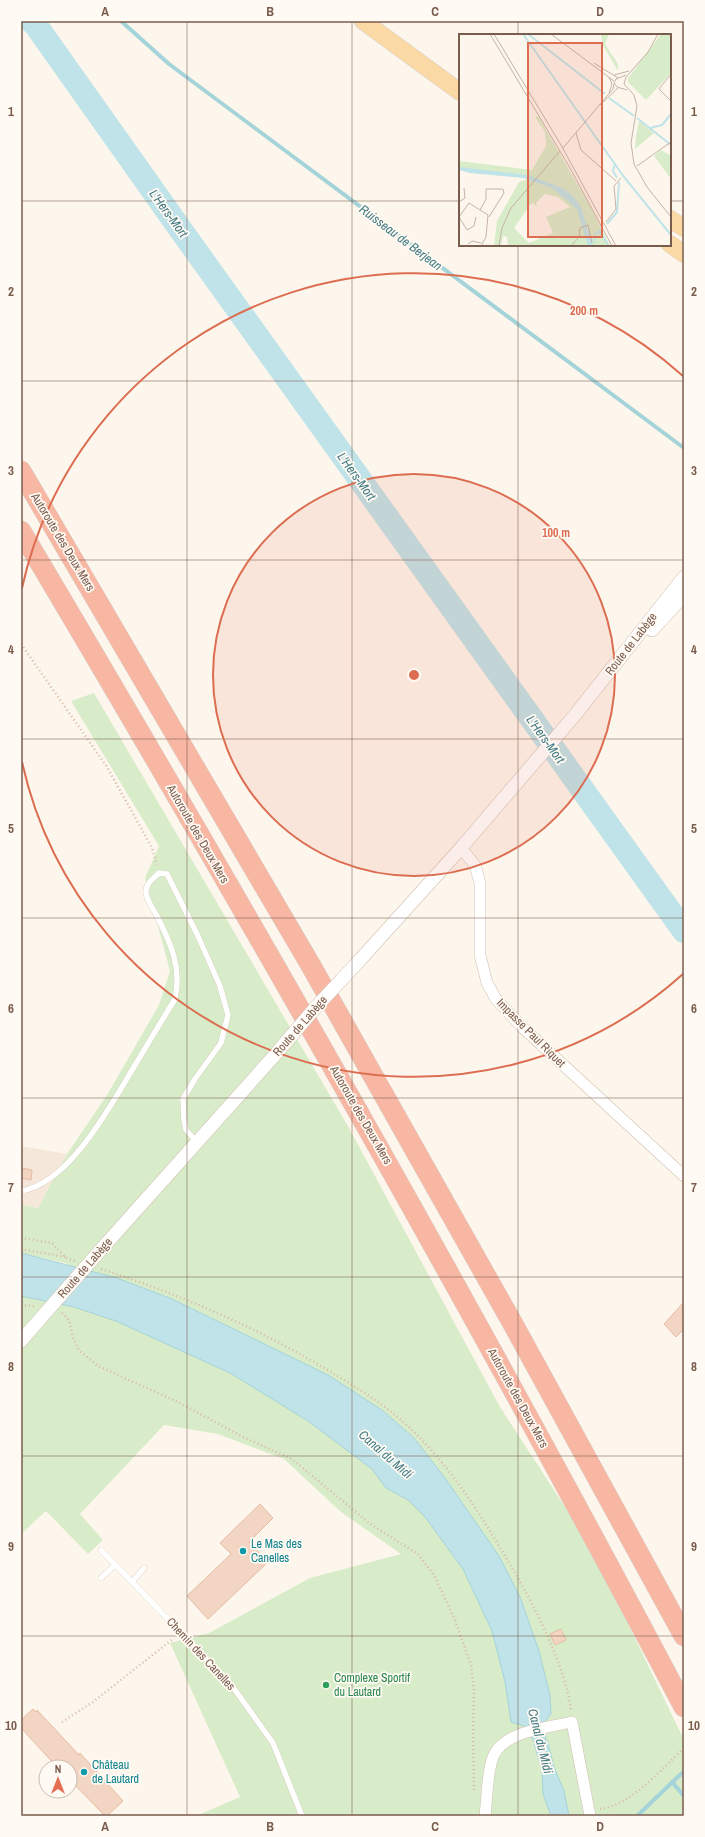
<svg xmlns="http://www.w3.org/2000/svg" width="705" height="1837" font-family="'Archivo Narrow',sans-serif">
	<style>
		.residential { fill: #f5e8da }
		.green { fill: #d8ecc9 }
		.water { fill: #bfe3e8; stroke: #a5d3da }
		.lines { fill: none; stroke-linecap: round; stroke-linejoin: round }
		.stream { stroke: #a5d3da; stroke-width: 4 }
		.river { stroke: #bfe3e8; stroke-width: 24 }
		.building { fill: #f3d5c3; stroke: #e6bba3 }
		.service-casing { stroke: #d1beb0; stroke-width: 6 }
		.minor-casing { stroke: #d1beb0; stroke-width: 12 }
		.tertiary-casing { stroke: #d1beb0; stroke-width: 14 }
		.primary-casing { stroke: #dad1cd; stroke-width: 18 }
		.motorway-casing { stroke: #dad1cd; stroke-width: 21 }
		.path { stroke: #d9b8a5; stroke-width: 2.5; stroke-dasharray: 1 3; stroke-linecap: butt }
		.service { stroke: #fff; stroke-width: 5.5 }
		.minor { stroke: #fff; stroke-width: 11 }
		.tertiary { stroke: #fff; stroke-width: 13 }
		.primary { stroke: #fbd9a5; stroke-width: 17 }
		.motorway { stroke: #f7b7a3; stroke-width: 20 }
		.tertiary-bridge-casing { stroke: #d1beb0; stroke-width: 14; stroke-linecap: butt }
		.tertiary-bridge { stroke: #fff; stroke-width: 13 }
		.grid { fill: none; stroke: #7a5c4d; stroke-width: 1; stroke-opacity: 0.55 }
		.ring { fill: none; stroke: #dc6d51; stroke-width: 2 }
		.culture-dot { fill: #0f9aa8; stroke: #fffaf3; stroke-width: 1.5 }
		.leisure-dot { fill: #2e9e5b; stroke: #fffaf3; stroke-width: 1.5 }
		.labels { text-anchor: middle; stroke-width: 3.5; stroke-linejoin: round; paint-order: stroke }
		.street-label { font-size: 12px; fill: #7a5c4d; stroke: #fffaf3 }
		.culture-label { font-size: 12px; fill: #0d838f; stroke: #fffaf3; text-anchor: start }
		.leisure-label { font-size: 12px; fill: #27864d; stroke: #fffaf3; text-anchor: start }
		.water-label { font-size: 13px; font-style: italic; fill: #437c86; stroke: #fffaf3 }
		.inset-river { fill: none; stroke: #bfe3e8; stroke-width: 2 }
		.inset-road { fill: none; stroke: #c5b3a7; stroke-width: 1 }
		.view { fill: #dc6d51; fill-opacity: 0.15; stroke: #dc6d51; stroke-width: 2 }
		.inset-edge { fill: none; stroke: #7a5c4d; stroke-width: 2 }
		.centre { fill: #dc6d51; stroke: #fffaf3; stroke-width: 2 }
		.ring-label { font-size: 12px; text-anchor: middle; font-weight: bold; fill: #dc6d51; stroke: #fffaf3; stroke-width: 3.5; stroke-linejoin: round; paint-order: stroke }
		.neatline { fill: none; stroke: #7a5c4d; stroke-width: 1.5 }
		.grid-label { font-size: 13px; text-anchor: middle; font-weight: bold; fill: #7a5c4d }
	</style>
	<rect width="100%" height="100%" fill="#fdf6ec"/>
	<path class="residential" d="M21,1146L67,1154L38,1208L21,1205Z"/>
	<path class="green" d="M94,693L349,1128L500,1407L591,1547L684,1740V1816H196L240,1797L170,1643L209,1633L310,1578L401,1554L341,1512L284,1459L218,1434L164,1425L80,1514L103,1540L88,1554L46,1511L21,1534V1286L69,1264L21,1253V1205L38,1208L67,1154L107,1095L159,1005L170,971L145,878L159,846L71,701Z"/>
	<path class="water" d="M21,1253L117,1278L172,1299L328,1375L382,1410L414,1438L445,1478L499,1556L520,1597L539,1651L550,1695L551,1714L544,1723L546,1739L540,1743L534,1742L527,1727L511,1722L505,1682L492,1631L463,1569L425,1517L408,1500L386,1488L372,1469L308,1421L230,1373L116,1321L74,1307L21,1296Z
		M547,1740L554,1767L564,1791L569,1816H551L543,1794L542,1769L534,1744H541Z"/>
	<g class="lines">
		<path class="stream" d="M121,21L169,64L684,448
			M672,1782L684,1796
			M637,1816L682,1773"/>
		<path class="river" d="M31,21L35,24L183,233L684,931"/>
	</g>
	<path class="building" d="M21,1168L32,1170L31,1180L21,1178Z
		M684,1302V1329L676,1337L664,1324Z
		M260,1504L273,1518L249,1542L268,1562L208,1619L187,1596L231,1554L220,1543Z
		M561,1629L566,1640L555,1645L550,1634Z
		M33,1709L36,1712L37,1710L79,1755L80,1753L123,1801L107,1816H105L70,1780V1767H57L21,1728V1720Z"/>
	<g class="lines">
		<g class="service-casing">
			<path id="service" d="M21,1191C70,1183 110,1106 134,1067C147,1045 161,1022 175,999C182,968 171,944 157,916C154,910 147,901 146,893C145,884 153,879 159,873L167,874L198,936L220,986L228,1015L221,1043L195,1079L183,1099L184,1120L186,1130L197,1142
				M101,1550L230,1683L273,1743L302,1816
				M101,1578L115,1565
				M132,1582L144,1568"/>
		</g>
		<g class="minor-casing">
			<path id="minor" d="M461,848L475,865L480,883V955L487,983L496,999L521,1026L684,1176
				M485,1816C487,1800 487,1772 493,1757C503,1731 547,1728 572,1722L590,1816"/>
		</g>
		<g class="tertiary-casing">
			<path id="tertiary" d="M652,630L684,595
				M359,961L461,848L575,715L684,577
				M105,1245L274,1056
				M21,1341L33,1327"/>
		</g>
		<g class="primary-casing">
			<path id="primary" d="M363,21L460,92
				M670,219L684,228
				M670,244L684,254"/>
		</g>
		<g class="motorway-casing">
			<path id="motorway" d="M21,471L310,964L513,1324L684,1636
				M21,531C251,918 474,1309 684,1707"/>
		</g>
		<path class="path" d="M21,644L107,767L152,848L157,865
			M21,1238L52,1243L66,1258L75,1261
			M21,1249L66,1257
			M101,1269C182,1295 258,1328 331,1372C359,1389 390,1408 414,1432C455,1472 486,1523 515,1573C537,1611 566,1668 571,1711
			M21,1305L34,1306
			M62,1313L69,1320L73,1338L79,1350L98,1366L180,1403L241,1436L292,1459L369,1523L419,1555L435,1577L455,1620L471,1665L474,1689L473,1734L474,1792
			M62,1722L93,1702L174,1638
			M600,1809C632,1805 661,1769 684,1748"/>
		<use href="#service" class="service"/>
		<use href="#minor" class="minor"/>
		<use href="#tertiary" class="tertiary"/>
		<use href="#primary" class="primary"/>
		<use href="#motorway" class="motorway"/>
		<g class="tertiary-bridge-casing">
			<path id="tertiary-bridge" d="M274,1056L316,1007L359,961
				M33,1327L105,1245"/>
		</g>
		<use href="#tertiary-bridge" class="tertiary-bridge"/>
	</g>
	<path class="grid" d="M187,21V1816M352,21V1816M518,21V35M21,201H460M670,201H684M518,245V1816M21,381H684M21,560H684M21,739H684M21,918H684M21,1098H684M21,1277H684M21,1456H684M21,1636H684"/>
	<circle cx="414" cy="675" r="201" fill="#dc6d51" fill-opacity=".12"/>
	<g class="ring">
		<circle cx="414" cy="675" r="201"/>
		<path d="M683 974A402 402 0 0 1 22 762M22 588A402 402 0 0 1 683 376"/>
	</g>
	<g class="culture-dot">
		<circle cx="243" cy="1551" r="4"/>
		<circle cx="84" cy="1772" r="4"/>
	</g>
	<circle class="leisure-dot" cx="326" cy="1685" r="4"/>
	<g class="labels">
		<g class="street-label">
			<text transform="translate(63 542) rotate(59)" y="4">Autoroute des Deux Mers</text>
			<text transform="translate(631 644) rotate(-52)" y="4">Route de Labège</text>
			<text transform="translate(198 834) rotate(60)" y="4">Autoroute des Deux Mers</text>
			<text transform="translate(300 1026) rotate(-49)" y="4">Route de Labège</text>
			<text transform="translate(531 1033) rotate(45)" y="4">Impasse Paul Riquet</text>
			<text transform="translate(361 1115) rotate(60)" y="4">Autoroute des Deux Mers</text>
			<text transform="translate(85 1268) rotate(-49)" y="4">Route de Labège</text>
			<text transform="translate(518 1398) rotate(61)" y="4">Autoroute des Deux Mers</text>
			<text transform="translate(201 1654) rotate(47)" y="4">Chemin des Canelles</text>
		</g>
		<g class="culture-label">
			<text x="251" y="1548">Le Mas des<tspan x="251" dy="14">Canelles</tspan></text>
			<text x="92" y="1769">Château<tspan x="92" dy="14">de Lautard</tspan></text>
		</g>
		<g class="leisure-label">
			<text x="334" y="1682">Complexe Sportif<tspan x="334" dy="14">du Lautard</tspan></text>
		</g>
		<g class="water-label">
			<text transform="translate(169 213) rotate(54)" y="5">L'Hers-Mort</text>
			<text transform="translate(401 237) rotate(37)" y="5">Ruisseau de Berjean</text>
			<text transform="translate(357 476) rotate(54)" y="5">L'Hers-Mort</text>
			<text transform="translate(546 739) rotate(54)" y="5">L'Hers-Mort</text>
			<text transform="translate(386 1454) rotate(41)" y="5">Canal du Midi</text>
			<text transform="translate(541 1741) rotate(76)" y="5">Canal du Midi</text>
		</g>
	</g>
	<g transform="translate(459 34)">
		<rect width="212" height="212" fill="#fdf6ec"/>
		<path d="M142,0H150L146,10L159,30V37L144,11ZM202,0H212V39L187,66L169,48V44ZM79,82L131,172L151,212H49L48,203L44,202L42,212H35L38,187L60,148L75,143L8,135L0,133V127L73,136L87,112L86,98L76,83ZM86,160L99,163L111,173L87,183L94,199L70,209L55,194L71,171L74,169L78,173L77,169ZM180,87L195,99L176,115L177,102ZM202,116L212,122V145L195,122Z" fill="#d8ecc9" fill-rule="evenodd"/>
		<path d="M0,133L69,141L103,154L113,161L122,173L134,212H129L118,175L93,154L64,144L11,139L0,136Z" fill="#bfe3e8"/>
		<path class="inset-river" d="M64,0L165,143L212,201M69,0L146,60M150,64L175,82M178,84L212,111M191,94L203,91L212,80M156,130L154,137L158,144M148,190L158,178L160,148M140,197L150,212M135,209L136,201L141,196"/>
		<path class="inset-road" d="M31,0L111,134L153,212M35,0L102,111L157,212M92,0L155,47M199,0L189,18L167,43L165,50L175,61L178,72L172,109L175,130L188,153L212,183M135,29L159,44M212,40L200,55L212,67M155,41L170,37M167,41L157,45L155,49L158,53L168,56M150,43L153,50L150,59M141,71L159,54M117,99L122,116L157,147M104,114L154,55L155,50M178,132L212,108M0,168L6,164L5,154M21,176L27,165V155H44L45,159L30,183M0,183L10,169L29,181L27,203L22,212M0,183L8,196L15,192L17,183M147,188L157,175L155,152L162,144M9,210L13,207L22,209M40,212L43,194L52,174L101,117M112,212L120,203L121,194L129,191L133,209"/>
		<path class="view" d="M69,9H143V203H69Z"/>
		<rect width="212" height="212" class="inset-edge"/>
	</g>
	<circle cx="414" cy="675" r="6" class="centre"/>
	<g class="ring-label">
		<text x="584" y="315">200 m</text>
		<text x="556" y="537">100 m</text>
	</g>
	<rect width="705" height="1837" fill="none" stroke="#fffaf3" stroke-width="44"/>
	<g transform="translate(58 1779)"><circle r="19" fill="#fffaf3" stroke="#cabbb1"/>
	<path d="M0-3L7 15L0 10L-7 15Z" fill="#e76f51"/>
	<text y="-6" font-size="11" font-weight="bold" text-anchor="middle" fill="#7a5c4d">N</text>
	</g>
	<rect x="22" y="22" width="661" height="1793" class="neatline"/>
	<g class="grid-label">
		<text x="105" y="16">A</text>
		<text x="270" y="16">B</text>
		<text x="435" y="16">C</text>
		<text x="600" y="16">D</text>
		<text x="11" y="116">1</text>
		<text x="694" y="116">1</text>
		<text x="11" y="296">2</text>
		<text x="694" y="296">2</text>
		<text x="11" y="475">3</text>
		<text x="694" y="475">3</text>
		<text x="11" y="654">4</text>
		<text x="694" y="654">4</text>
		<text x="11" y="833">5</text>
		<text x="694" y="833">5</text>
		<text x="11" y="1013">6</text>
		<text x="694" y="1013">6</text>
		<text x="11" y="1192">7</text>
		<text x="694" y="1192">7</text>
		<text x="11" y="1371">8</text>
		<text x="694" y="1371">8</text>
		<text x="11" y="1551">9</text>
		<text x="694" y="1551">9</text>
		<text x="11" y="1730">10</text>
		<text x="694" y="1730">10</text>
		<text x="105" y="1831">A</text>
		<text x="270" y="1831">B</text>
		<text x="435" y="1831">C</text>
		<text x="600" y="1831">D</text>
	</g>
</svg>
